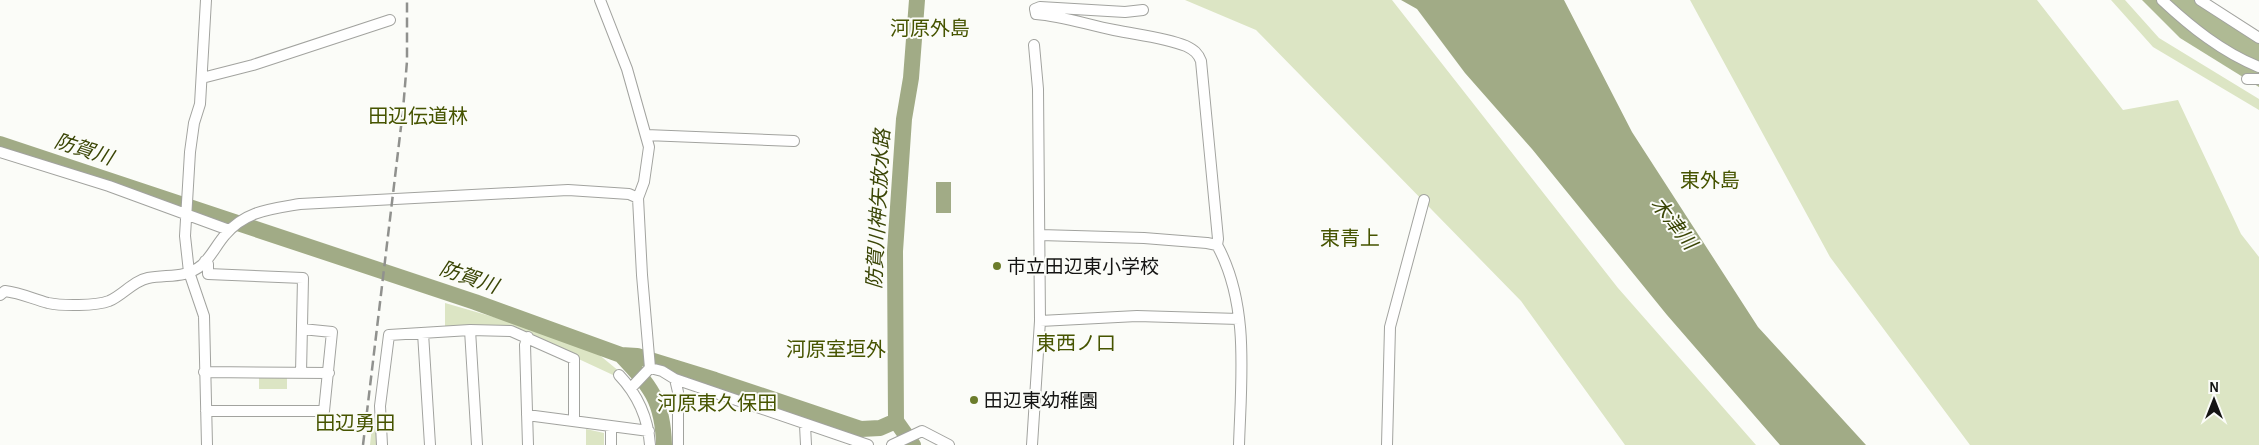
<svg xmlns="http://www.w3.org/2000/svg" width="2259" height="445" font-family="'Alegreya Sans','Noto Sans JP',sans-serif">
	<style>
		.green { fill: #dce5c4 }
		.forest { fill: #afba94 }
		.water { fill: #a1ab86 }
		.lines { fill: none; stroke-linecap: round; stroke-linejoin: round }
		.river { stroke: #a1ab86; stroke-width: 16 }
		.street-casing { stroke: #a2a39f; stroke-width: 12 }
		.street { stroke: #fff; stroke-width: 10 }
		.rail { stroke: #90918e; stroke-width: 2.5; stroke-dasharray: 10 5; stroke-linecap: butt }
		.poi-dot { fill: #6b7c2b; stroke: #fbfcf8; stroke-width: 2 }
		.labels { text-anchor: middle; stroke-width: 4; stroke-linejoin: round; paint-order: stroke }
		.poi-label { font-size: 19px; fill: #151514; stroke: #fbfcf8; text-anchor: start }
		.neighbourhood-label { font-size: 20px; fill: #465400; stroke: #fbfcf8 }
		.water-label { font-size: 20px; font-style: italic; fill: #3a4505; stroke: #fbfcf8 }
	</style>
	<rect width="100%" height="100%" fill="#fbfcf8"/>
	<path class="green" d="M1185,0H1392L1618,288L1756,445H1625L1521,301L1256,30Z
		M1690,0H2037L2123,110L2178,100L2241,234L2259,257V445H1970L1830,257Z
		M2111,0H2125L2159,38L2259,99V110L2153,47Z
		M445,303L511,322L597,353L620,372L613,375L512,328L445,327Z
		M287,375V389H259V376Z
		M372,426H377L378,445H370Z
		M586,429L604,433V445H586Z"/>
	<path class="forest" d="M2142,0H2196L2259,39V87L2180,38Z"/>
	<path class="water" d="M1401,0H1564L1632,132L1758,327L1866,445H1780L1667,315L1532,149L1465,73L1417,9Z
		M936,182H951V213H936Z"/>
	<g class="lines">
		<path class="river" d="M0,144L475,302L621,355L637,356L715,380L861,429L880,428L896,421
			M621,355C650,386 663,400 664,445
			M896,421L895,251L904,119L911,78L917,0
			M896,421L913,445"/>
		<g class="street-casing">
			<path id="street" d="M206,0L200,104L194,123L190,152L185,236L189,272L204,316L207,445
				M600,0L627,69L649,147L644,182L638,198L642,275L650,368
				M2162,0C2191,27 2222,52 2259,67
				M2200,0L2259,38
				M1143,10L1125,12L1040,7L1035,9L1036,14C1063,16 1088,25 1114,30C1138,35 1163,37 1186,46C1194,50 1198,53 1201,61L1218,239L1217,245
				M202,78L253,65L390,20
				M2247,79H2259
				M646,135L794,141
				M0,152L109,186L229,230
				M1040,235L1144,238L1207,243L1217,245C1250,305 1241,380 1239,445
				M205,261L208,264V274L303,278L301,373
				M0,295L5,291C21,293 33,299 48,303C62,306 96,306 109,301C123,295 133,281 148,278C168,274 185,279 202,265C211,257 217,244 225,235C245,211 271,209 300,204L568,190L629,194L638,198
				M1040,321L1137,316L1239,319
				M470,330L477,445
				M423,333L430,445
				M650,368L662,371L675,379L868,445
				M204,372L329,373
				M619,375C638,395 648,417 650,445
				M675,379L678,392V445
				M631,388L650,368
				M206,411H324L332,332L302,329
				M527,415L649,431
				M805,425L806,445
				M382,445L380,406L389,335L470,330L511,331L574,359V421
				M528,445L525,345L528,337
				M611,445V427
				M892,445L922,431L949,445
				M1032,445L1040,321L1038,89L1034,45
				M1387,445L1390,327L1424,200"/>
		</g>
		<use href="#street" class="street"/>
		<path class="rail" d="M363,445L403,110L407,61V0"/>
	</g>
	<g class="poi-dot">
		<circle cx="997" cy="266" r="5"/>
		<circle cx="974" cy="400" r="5"/>
	</g>
	<g class="labels">
		<g class="poi-label">
			<text x="1007" y="273">市立田辺東小学校</text>
			<text x="984" y="407">田辺東幼稚園</text>
		</g>
		<g class="neighbourhood-label">
			<text x="930" y="35">河原外島</text>
			<text x="418" y="123">田辺伝道林</text>
			<text x="1710" y="187">東外島</text>
			<text x="1350" y="245">東青上</text>
			<text x="1076" y="350">東西ノ口</text>
			<text x="836" y="356">河原室垣外</text>
			<text x="717" y="410">河原東久保田</text>
			<text x="355" y="430">田辺勇田</text>
		</g>
		<g class="water-label">
			<text transform="translate(84 149) rotate(18)" y="7">防賀川</text>
			<text transform="translate(878 209) rotate(-87)" y="7">防賀川神矢放水路</text>
			<text transform="translate(1674 223) rotate(52)" y="7">木津川</text>
			<text transform="translate(469 277) rotate(19)" y="7">防賀川</text>
		</g>
	</g>
	<g transform="translate(2214 400)" stroke="#fbfcf8" stroke-width="4" paint-order="stroke">
	<path d="M0-4L9 19L0 12L-9 19Z" fill="#151514"/>
	<text y="-8" font-size="14" font-weight="bold" text-anchor="middle" fill="#151514">N</text>
	</g>
</svg>
